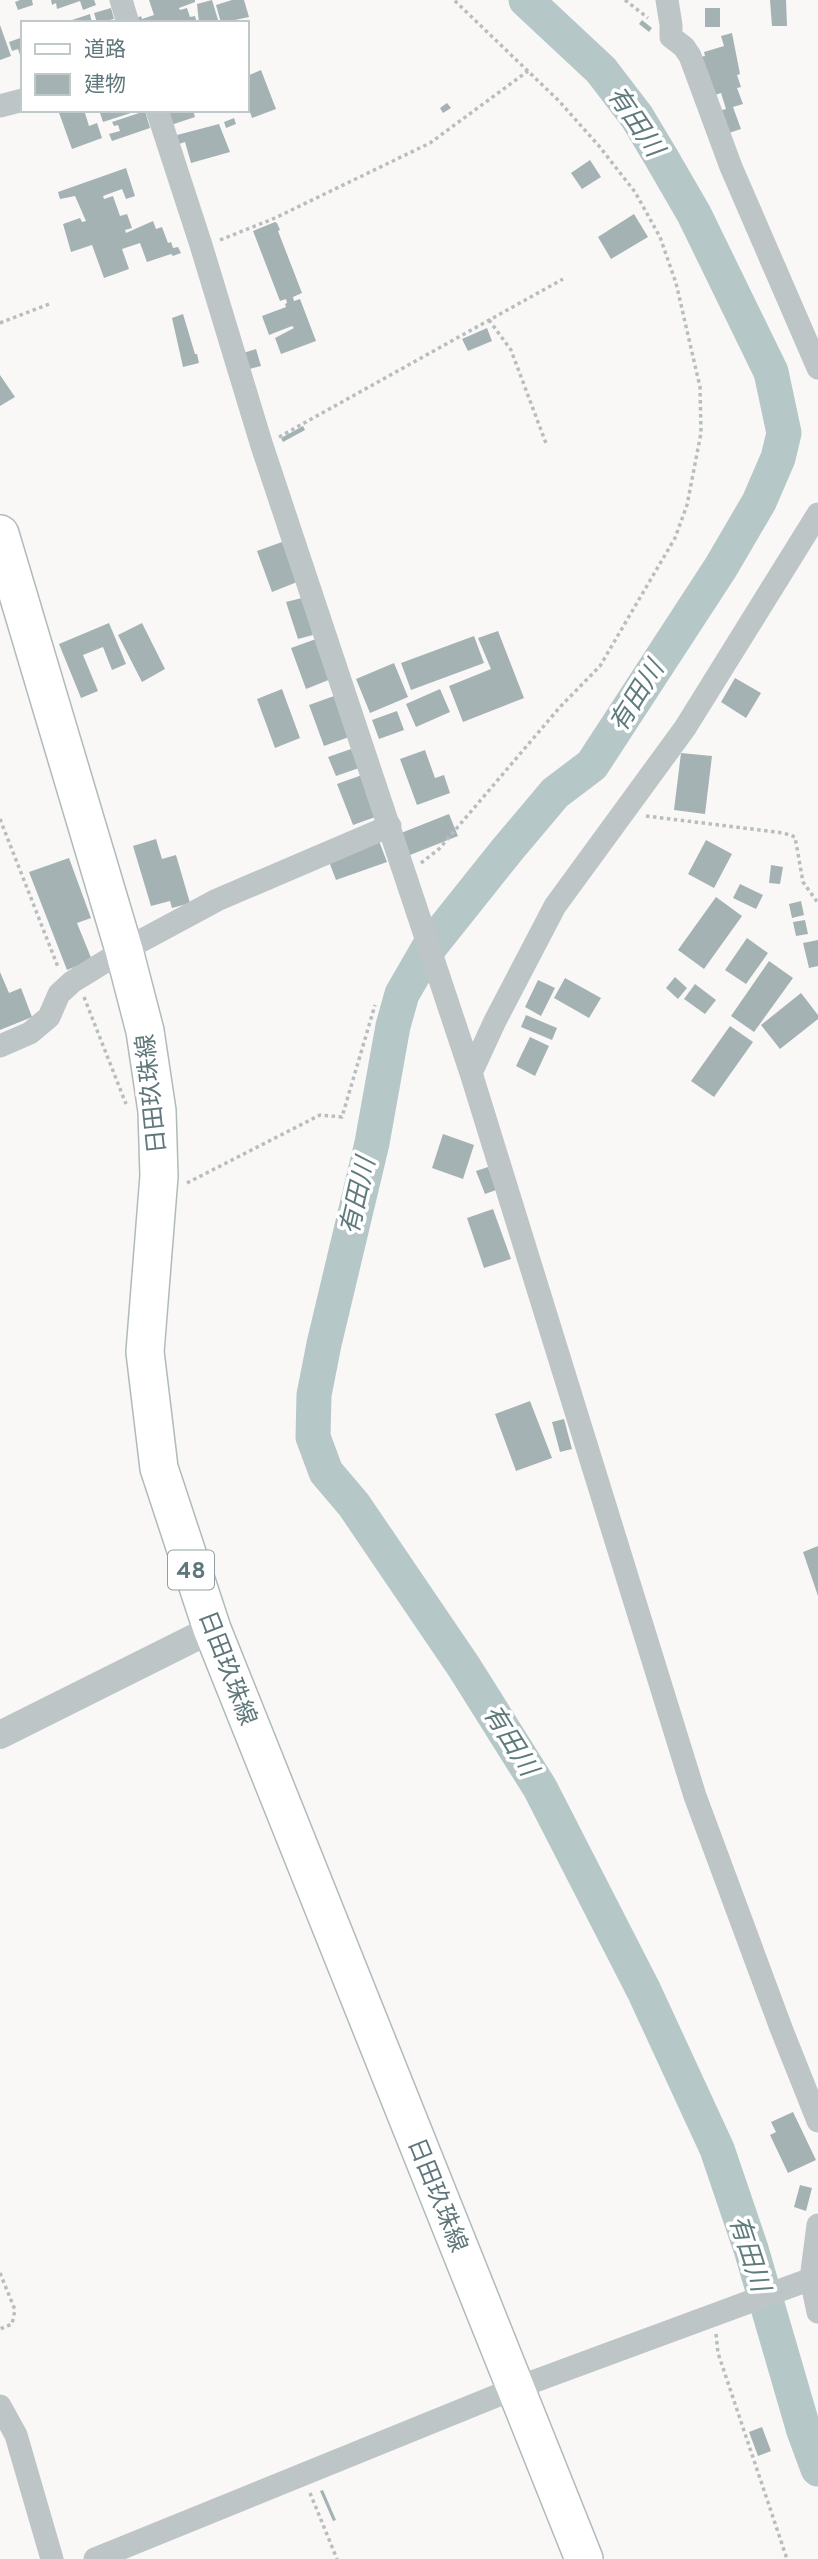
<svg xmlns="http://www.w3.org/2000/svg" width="818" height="2559" font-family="Overpass,'Noto Sans JP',sans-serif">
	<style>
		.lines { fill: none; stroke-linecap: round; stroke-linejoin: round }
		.river { stroke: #b5c7c7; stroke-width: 35 }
		.building { fill: #a4b2b4 }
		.primary-casing { stroke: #b1babb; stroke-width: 40 }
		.path { stroke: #b8bebf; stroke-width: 3.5; stroke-dasharray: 3.5 3.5; stroke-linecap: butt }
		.minor { stroke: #bdc5c7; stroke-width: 23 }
		.tertiary { stroke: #bdc5c7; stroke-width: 28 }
		.primary { stroke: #fff; stroke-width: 37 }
		.labels { text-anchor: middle; stroke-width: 7; stroke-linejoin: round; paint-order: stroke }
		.shield { fill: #fff; stroke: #8fa0a3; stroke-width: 2 }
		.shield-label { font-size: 23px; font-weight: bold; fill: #5f777b }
		.street-label { font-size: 24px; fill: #5f777b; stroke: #fff }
		.water-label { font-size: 26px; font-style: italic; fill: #5f7b7c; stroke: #fff }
	</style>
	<rect width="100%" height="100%" fill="#f9f8f7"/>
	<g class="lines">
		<path class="river" d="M526,0L601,70L637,117L661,157L694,214L771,372L784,433L778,458L759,502L721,567L592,765L555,793L507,850L428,949L402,994L393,1026L372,1143L324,1344L314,1395L313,1437L326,1472L354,1505L464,1667L540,1788L644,1991L717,2149L751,2249L804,2431L818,2469"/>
	</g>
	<path class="building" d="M20,0H32L33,5L18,10L15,2Z
		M51,0H94L96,5L83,10L80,1L57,9L56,3L52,5Z
		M149,0H195V2L179,8L180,10L187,8L190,17L195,16L197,23H136L135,19L141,16L142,19L154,15Z
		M212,0L219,23H199L197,4Z
		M232,0H244L249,17L221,23L216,5Z
		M770,0H786L787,26H772Z
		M111,8L114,19L97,23L94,13Z
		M705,8H720V27H705Z
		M90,14L92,23H66V22Z
		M642,20L652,28L649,32L639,24Z
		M0,25L11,56L0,60Z
		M732,33L740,74L737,75L741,87L737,88L743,104L733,107L741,129L726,134L718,111L726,109L721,93L712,96L700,57L705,56L704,52L724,46L721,36Z
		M23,37V61H22L18,49L12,51L9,42Z
		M261,70L276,109L252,118L247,103V76Z
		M447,103L451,108L443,113L440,108Z
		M58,110H84L89,126L97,123L102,138L72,149Z
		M99,110H136L137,111L103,122Z
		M166,110H193L195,117L171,125Z
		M145,111L150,128L112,141L109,134L120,131L118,125L114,126L112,122Z
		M234,118L236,124L226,128L224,122Z
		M219,124L230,152L191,163L185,142L179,144L177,135Z
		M590,160L601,177L582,189L571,173Z
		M126,168L135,196L126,199L122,189L103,196L104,199L113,196L120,216L127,214L132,228L125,230L126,233L153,221L156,229L162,227L168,243L171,242L173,248L178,247L181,253L173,256L171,254L147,262L140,243L122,249L129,269L104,278L92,245L71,252L63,224L80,218L82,222L86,221L75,196L60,199L58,192Z
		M634,214L648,237L611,259L598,237Z
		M275,222L277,223L280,230L278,231L302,293L293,297L294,301L300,299L316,341L281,354L275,338L294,328L292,326L269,335L262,316L286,307L285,304L287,303L286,299L280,301L253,231Z
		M183,314L195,354H197L199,363L183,367L172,318Z
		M487,328L492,341L468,351L462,339Z
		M256,349L261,366L246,370L240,354Z
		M0,375L15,397L0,406Z
		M303,426L305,430L283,442L281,438Z
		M282,542L297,582L272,592L257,551Z
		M302,598L313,635L298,639L286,602Z
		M109,623L126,664L112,670L103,647L83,655L98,691L81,698L59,644Z
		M142,623L165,669L142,682L118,635Z
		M498,631L524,698L463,722L449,686L491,669L478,638Z
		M474,636L484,663L411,690L401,663Z
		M316,639L331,679L306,689L291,648Z
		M394,663L408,697L370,713L356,679Z
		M735,678L761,693L746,718L721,702Z
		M282,689L300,738L275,748L257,699Z
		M440,689L450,712L416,727L406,704Z
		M334,696L349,737L324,746L309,705Z
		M397,711L404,730L379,739L372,720Z
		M351,749L359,768L336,776L328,757Z
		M425,750L435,778L444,775L450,793L417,805L400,759Z
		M681,753L712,756L705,814L674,810Z
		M362,775L378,816L353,825L337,784Z
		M449,814L458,836L410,855L401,833Z
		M156,839L162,859L176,855L190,903L172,908L170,901L151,906L133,846Z
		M706,840L732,854L714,888L688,874Z
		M379,841L387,862L336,880L328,859Z
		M69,858L91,918L77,923L92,960L67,970L29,872Z
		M771,865L783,867L780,884L769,883Z
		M740,884L763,895L756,909L733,898Z
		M716,897L742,916L704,969L678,950Z
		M801,901L804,915L792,918L789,904Z
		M805,920L808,934L796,936L793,922Z
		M747,938L768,953L746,984L725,970Z
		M818,940V966L809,968L803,943Z
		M769,961L793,978L754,1032L731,1016Z
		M0,972L9,993L21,988L32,1017L0,1030Z
		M675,977L687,988L678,999L666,988Z
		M565,978L601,998L589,1018L554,998Z
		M538,980L555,988L541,1016L525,1007Z
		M695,984L716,1000L705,1014L684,999Z
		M801,993L818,1015V1019L780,1049L761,1025Z
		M526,1015L557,1028L552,1040L521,1027Z
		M730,1026L753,1042L714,1097L691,1081Z
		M530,1037L549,1046L535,1076L516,1066Z
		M443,1134L474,1145L463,1179L432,1168Z
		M488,1167L496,1190L485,1194L476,1171Z
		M493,1209L511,1259L484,1268L467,1218Z
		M530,1401L552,1458L516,1471L495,1414Z
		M564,1419L572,1449L560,1452L552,1422Z
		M818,1546V1596L803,1552Z
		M793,2112L816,2160L788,2173L770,2135L776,2132L771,2122Z
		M800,2185L812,2188L806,2211L794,2207Z
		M762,2427L771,2451L758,2456L749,2432Z
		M323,2490L336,2520L333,2521L320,2491Z"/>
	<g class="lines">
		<g class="primary-casing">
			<path id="primary" d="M0,534L124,950L145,1031L157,1111L159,1176L145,1352L159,1468L212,1629L584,2559"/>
		</g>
		<path class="path" d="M625,0L648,18
			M220,240L275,218L430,143L528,71
			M489,320L511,350L547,446
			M0,323L49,304
			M279,437L563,279
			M646,816L784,833L795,837L803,882L818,903
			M0,819L58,967
			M421,863L439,849L560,707L600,666L675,538L687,505L701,433L700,387L676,283L660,237L635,192L599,146L559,101L454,0
			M84,997L126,1104
			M187,1183L320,1115L342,1117L375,1005
			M0,2273L15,2310L12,2324L0,2329
			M716,2334L718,2353L787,2559
			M310,2493L337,2559"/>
		<path class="minor" d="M121,0L128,23
			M667,0L671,25V37L684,47L690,56L731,167L818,368
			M0,106L23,100
			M157,110L201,245L262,446L471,1073L695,1796L781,2028L818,2121
			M0,1046L30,1033L49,1017L59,994L72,982L124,950L217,900L390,826
			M471,1073L495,1021L555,906L685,728L818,514
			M818,2225L811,2279L818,2312
			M0,2406L16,2435L52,2559
			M95,2559L516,2388L811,2279"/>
		<path class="tertiary" d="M0,1735L212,1629"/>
		<use href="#primary" class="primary"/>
	</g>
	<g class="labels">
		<rect class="shield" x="168" y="1550.5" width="46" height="39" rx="5"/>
		<g class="shield-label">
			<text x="191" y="1578">48</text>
		</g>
		<g class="street-label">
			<text transform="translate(151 1094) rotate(-96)" y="8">日田玖珠線</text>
			<text transform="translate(228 1668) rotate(69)" y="8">日田玖珠線</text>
			<text transform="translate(438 2195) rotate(68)" y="8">日田玖珠線</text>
		</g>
		<g class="water-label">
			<text transform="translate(636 121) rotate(56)" y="9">有田川</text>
			<text transform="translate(636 696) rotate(-58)" y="9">有田川</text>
			<text transform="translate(357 1196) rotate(-77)" y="9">有田川</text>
			<text transform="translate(511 1740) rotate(58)" y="9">有田川</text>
			<text transform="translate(750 2253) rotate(72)" y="9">有田川</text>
		</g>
	</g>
	<rect x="21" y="21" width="228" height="91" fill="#ffffff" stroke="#bfc9ca" stroke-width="2"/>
	<rect x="35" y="44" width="35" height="10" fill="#ffffff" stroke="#bfc9ca" stroke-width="2"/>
	<text x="84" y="56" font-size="21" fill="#5f777b">道路</text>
	<rect x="35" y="74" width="35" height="21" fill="#a4b2b4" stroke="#bfc9ca" stroke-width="2"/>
	<text x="84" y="91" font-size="21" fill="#5f777b">建物</text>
</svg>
